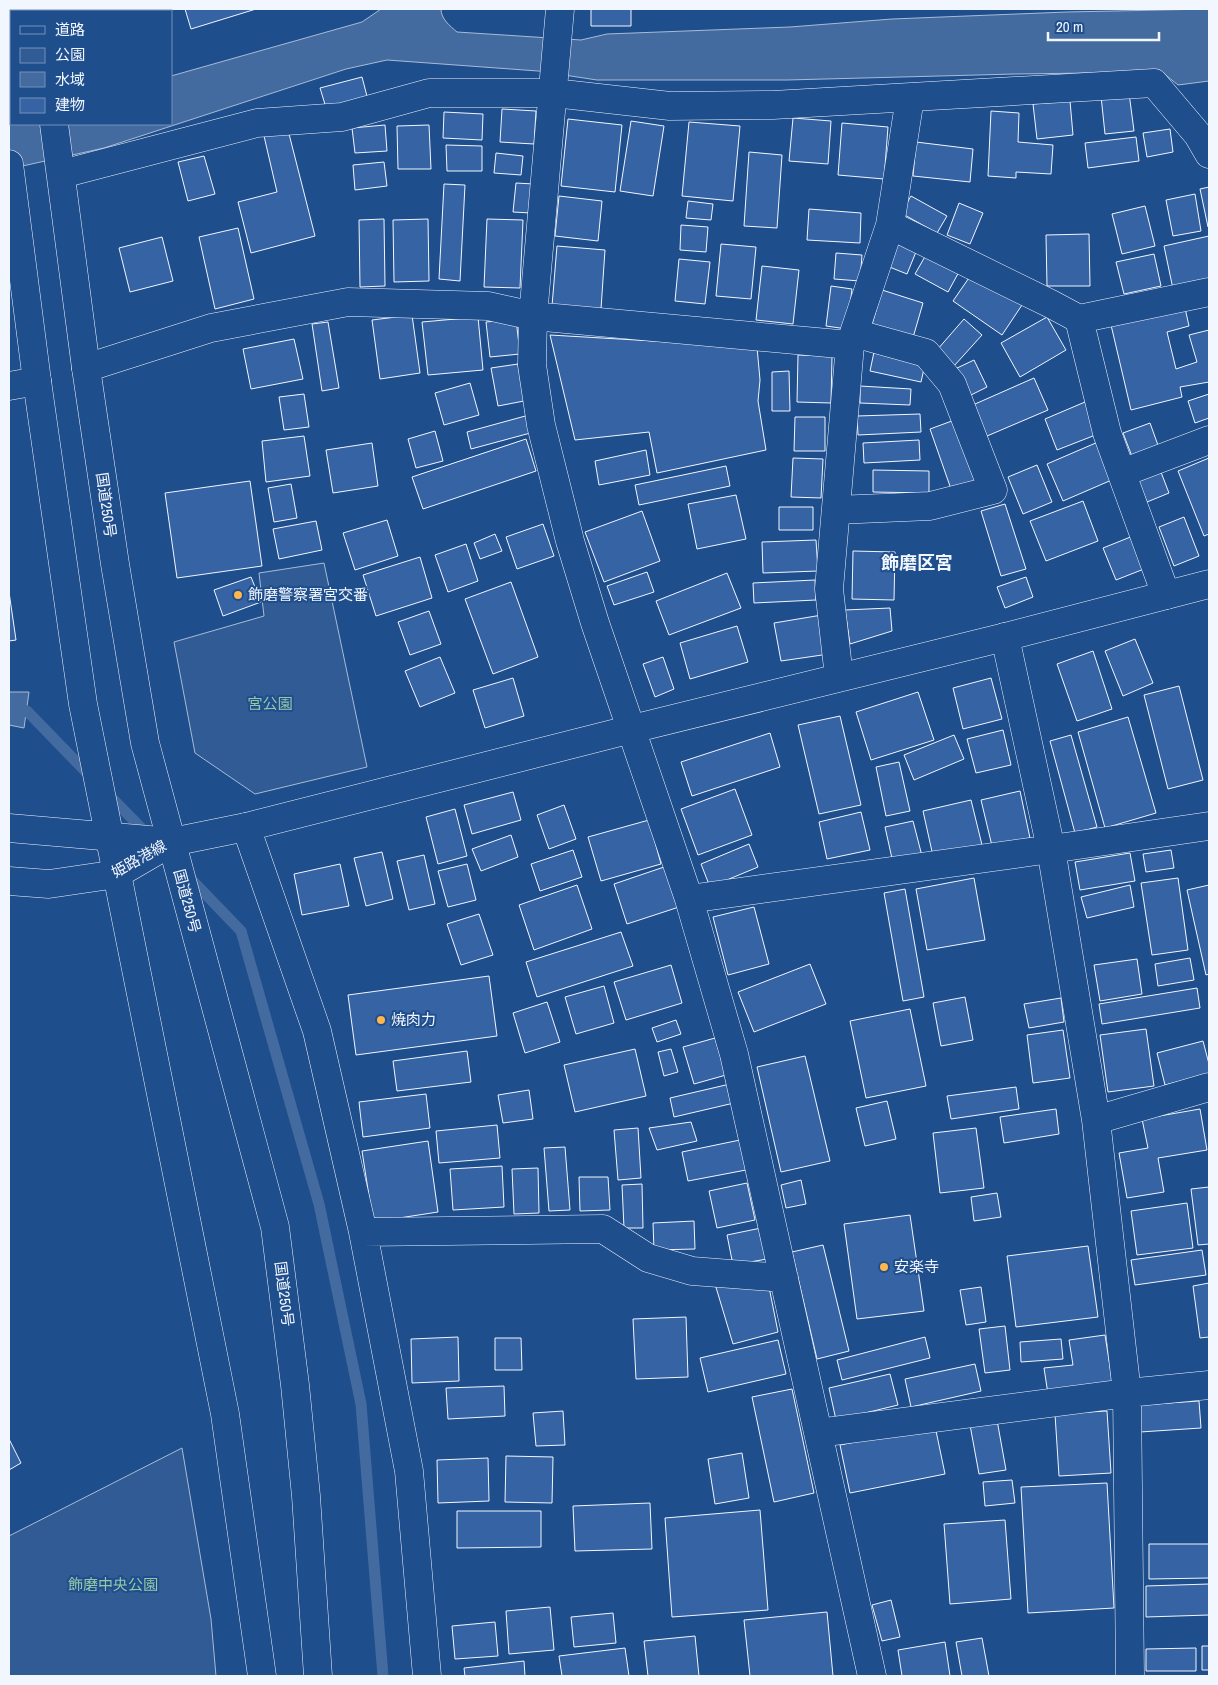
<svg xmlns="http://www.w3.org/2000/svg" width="1218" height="1685" font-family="'Archivo Narrow','Noto Sans JP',sans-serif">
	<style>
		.green { fill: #305b95; stroke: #a8bbd7 }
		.water { fill: #446ba0; stroke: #a8bbd7 }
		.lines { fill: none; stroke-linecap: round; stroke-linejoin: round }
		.stream { stroke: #446ba0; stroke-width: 11 }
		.building { fill: #3563a3; stroke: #f2f6ff }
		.street-casing { stroke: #f2f6ff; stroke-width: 29 }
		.secondary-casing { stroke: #f2f6ff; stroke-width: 29 }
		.primary-casing { stroke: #f2f6ff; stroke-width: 29 }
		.highway-casing { stroke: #f2f6ff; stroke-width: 29 }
		.street { stroke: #1f4e8c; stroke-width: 28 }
		.secondary { stroke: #1f4e8c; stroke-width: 28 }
		.primary { stroke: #1f4e8c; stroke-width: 28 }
		.highway { stroke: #1f4e8c; stroke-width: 28 }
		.poi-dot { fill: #ffb74d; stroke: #1f4e8c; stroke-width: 2 }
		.labels { text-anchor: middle; stroke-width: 4; stroke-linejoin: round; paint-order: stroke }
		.street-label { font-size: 15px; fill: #f2f6ff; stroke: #1f4e8c }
		.poi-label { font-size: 15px; fill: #f2f6ff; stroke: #1f4e8c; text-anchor: start }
		.park-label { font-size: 15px; fill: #97c8a6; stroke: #1f4e8c }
		.quarter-label { font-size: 18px; font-weight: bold; fill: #f2f6ff; stroke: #1f4e8c }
	</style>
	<rect width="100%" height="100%" fill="#1f4e8c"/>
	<path class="green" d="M324,563L367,767L255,794L195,753L174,642L264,616L259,573Z
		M182,1448L211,1619L216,1676H9V1536Z"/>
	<path class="water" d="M381,9H441C441,19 450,26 457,32L581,40L607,34L790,27L892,19L1067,12L1209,9V81L1178,85L1162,72L1015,74L787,80H597L538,71L387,60L346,69L104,148L9,169V121L11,120V124H171V76L362,22Z
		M9,692H29L24,728L9,725Z"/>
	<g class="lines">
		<path class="stream" d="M9,708L27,711L91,777
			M106,792L149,836
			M188,876L241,931L319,1204L361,1404L383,1676"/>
	</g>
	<path class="building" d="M185,9H256L191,29Z
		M591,9H631V26H591Z
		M362,77L368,100L327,111L320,88Z
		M1129,93L1134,131L1105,134L1101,96Z
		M1070,101L1073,135L1037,139L1033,104Z
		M502,109L536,111L534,144L500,142Z
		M991,111L1019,113L1018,142L1053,145L1051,174L1016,172V178L988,176Z
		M444,112L483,114L482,140L443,138Z
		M793,118L831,121L828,164L789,161Z
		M568,119L622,125L615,192L561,186Z
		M631,121L664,126L653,196L620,191Z
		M689,122L740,126L733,201L682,196Z
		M842,123L888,127L884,179L838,175Z
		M385,125L387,151L355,153L352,128Z
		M429,125L431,169H398L397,126Z
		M1170,129L1173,152L1147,157L1143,133Z
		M288,130L315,236L251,253L238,202L277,192L264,136Z
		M1136,137L1139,161L1088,168L1085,143Z
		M916,142L973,149L970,182L913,176Z
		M446,145L482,146V171H447Z
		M749,152L782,155L777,228L744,226Z
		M496,153L523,156L521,175L494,173Z
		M204,156L215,194L188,201L178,162Z
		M384,162L387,186L355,190L353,165Z
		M516,183L534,184L531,213L513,212Z
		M444,184L465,185L460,281L439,279Z
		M1209,187V226L1208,227L1200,189Z
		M1195,194L1201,231L1173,236L1166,200Z
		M559,196L602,201L598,241L555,236Z
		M911,196L947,216L937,233L901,213Z
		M688,201L713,204L711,220L686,218Z
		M959,203L983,213L970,244L947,235Z
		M1145,206L1155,246L1122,254L1112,214Z
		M809,209L861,213L860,243L807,240Z
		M384,219L385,286L360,287L359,220Z
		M428,219L429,281L394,282L393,220Z
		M487,219L523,220L520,288L484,287Z
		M681,225L708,227L706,252L680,250Z
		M238,228L254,299L215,309L199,237Z
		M1089,234L1090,286H1047L1046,235Z
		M1209,236V281L1173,289L1164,246Z
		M162,237L173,281L130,292L119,248Z
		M896,239L918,247L907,274L887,266Z
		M721,244L756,247L751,299L716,296Z
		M557,246L605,250L601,309L552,306Z
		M836,253L862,255L860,281L834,279Z
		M927,253L960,270L948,292L915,274Z
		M1154,254L1161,286L1124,294L1116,262Z
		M679,259L710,262L705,304L675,301Z
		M762,266L799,270L793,324L756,320Z
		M973,272L1022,305L1002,335L953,301Z
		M831,286L852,289L847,329L826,326Z
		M882,290L923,303L912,341L871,328Z
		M1185,308L1189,326L1167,332L1176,369L1197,362L1189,335L1209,330V382L1180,387L1182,397L1131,410L1111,325Z
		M412,315L420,373L380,379L372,320Z
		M478,317L483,370L428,375L422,322Z
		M1047,317L1066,350L1020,377L1001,343Z
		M516,319L520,354L490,357L486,322Z
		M964,319L982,335L954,366L937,350Z
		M328,322L339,388L322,391L312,324Z
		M550,335L757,347L760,380L758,401L766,450L657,473L649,432L575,440Z
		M294,339L303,379L251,389L243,349Z
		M874,352L925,364L921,382L870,371Z
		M798,355L832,356L831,403L797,402Z
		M974,360L987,387L969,396L955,369Z
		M518,364L524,401L498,406L491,368Z
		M789,371L790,411H772V372Z
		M1034,378L1048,410L980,439L966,408Z
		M470,383L479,415L444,425L435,393Z
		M860,386L911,389L910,405L860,403Z
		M304,394L309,427L284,430L279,397Z
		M1209,394V418L1195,423L1188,401Z
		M1085,402L1098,434L1057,450L1045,419Z
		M920,414L921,432L858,435L857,416Z
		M529,415L534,432L471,449L467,432Z
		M795,417H825V451H794Z
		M960,418L982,478L951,489L930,429Z
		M1150,423L1159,448L1133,459L1123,433Z
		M435,431L443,461L416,468L408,439Z
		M304,436L310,476L266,482L262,441Z
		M526,439L536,471L423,509L412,477Z
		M919,440L920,460L864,463L863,443Z
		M1098,442L1114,479L1063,501L1047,464Z
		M372,443L378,486L333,493L326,450Z
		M646,450L650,475L599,485L595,461Z
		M793,458L823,459L821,498L791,497Z
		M1209,458V534L1204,536L1178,471Z
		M1037,465L1052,502L1023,514L1008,477Z
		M726,466L730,486L639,505L635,485Z
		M1159,467L1169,493L1147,502L1136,476Z
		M873,470L929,471V493L873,492Z
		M250,481L262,566L177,578L165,493Z
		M291,484L297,518L274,522L268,488Z
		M736,495L746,539L697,549L688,504Z
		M1083,501L1098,541L1046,561L1030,521Z
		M1005,504L1026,569L1001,576L981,511Z
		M779,507H813V530H779Z
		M642,511L660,561L604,582L585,532Z
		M1184,517L1199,556L1174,566L1159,527Z
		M387,520L398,556L355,570L343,533Z
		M316,521L322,550L279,559L273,529Z
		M543,524L554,556L517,569L506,537Z
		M495,534L502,551L480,559L474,543Z
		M1133,536L1144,569L1116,580L1103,548Z
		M816,540L818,571L763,573L762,542Z
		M466,544L478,581L448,592L435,555Z
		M853,551L895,552L894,600L852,599Z
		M420,557L432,598L376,616L363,575Z
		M647,572L654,592L614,605L607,586Z
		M727,573L741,608L669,635L656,601Z
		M251,577L261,602L223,616L214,590Z
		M1026,577L1033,597L1005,608L997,587Z
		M815,580L816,600L754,603L753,583Z
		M511,582L538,657L493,674L465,599Z
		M9,592L16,640L9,641Z
		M890,608L892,631L850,644L845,610Z
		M429,611L441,644L410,655L398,622Z
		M822,615L829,654L781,661L774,623Z
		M737,626L748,662L690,679L680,643Z
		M1135,639L1153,683L1123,696L1105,651Z
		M1093,651L1112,709L1077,721L1057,664Z
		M440,657L455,693L420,707L405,671Z
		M663,657L674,689L655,697L643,664Z
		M513,678L524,716L485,728L473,690Z
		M991,678L1002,719L963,729L953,688Z
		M1179,686L1203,780L1168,789L1144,695Z
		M918,692L934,740L871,760L856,712Z
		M840,716L861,805L819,814L798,725Z
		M1128,717L1156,813L1105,828L1078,732Z
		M1003,730L1011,765L976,773L967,739Z
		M770,733L780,767L692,796L681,762Z
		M954,735L964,759L914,780L904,755Z
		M1071,735L1097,827L1075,833L1050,741Z
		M899,762L910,811L886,816L876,767Z
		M735,789L752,835L698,855L681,809Z
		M1020,791L1030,838L992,846L981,800Z
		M513,792L521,820L472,834L464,805Z
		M971,800L982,845L933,856L923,811Z
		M564,805L576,839L549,849L537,815Z
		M455,809L467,856L438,864L426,817Z
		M861,812L870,850L827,859L819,822Z
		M649,820L661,864L601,881L588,837Z
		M913,821L922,856L893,863L885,827Z
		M511,835L518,857L481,871L472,849Z
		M749,844L758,867L710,887L701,864Z
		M573,850L582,877L540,891L531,864Z
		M1171,850L1174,868L1146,872L1143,854Z
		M382,852L393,899L366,906L354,858Z
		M1130,853L1135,881L1080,890L1075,862Z
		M424,855L435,904L409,910L397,861Z
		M340,864L349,906L302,915L294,874Z
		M467,864L476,900L448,907L438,871Z
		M667,866L679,907L627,924L614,884Z
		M974,878L985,940L927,950L916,889Z
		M1178,878L1188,950L1152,955L1141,883Z
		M577,885L592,929L534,950L519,905Z
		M1130,885L1134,907L1087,918L1081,897Z
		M1209,885V974L1206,975L1187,890Z
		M905,889L924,997L903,1001L884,893Z
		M754,907L769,964L728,975L713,917Z
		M479,914L493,955L461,965L447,924Z
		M621,932L633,966L537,997L526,962Z
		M1190,958L1194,980L1158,986L1155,964Z
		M1137,959L1142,994L1100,1001L1094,965Z
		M810,964L826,1004L754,1032L738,992Z
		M671,965L682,1003L626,1020L614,982Z
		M489,976L497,1036L356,1055L348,995Z
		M604,986L614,1023L576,1034L565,997Z
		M1197,988L1200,1008L1102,1024L1099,1004Z
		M965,997L973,1040L941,1046L933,1003Z
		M1061,998L1064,1022L1029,1028L1024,1004Z
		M547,1002L560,1042L525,1053L513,1013Z
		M910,1009L926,1086L866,1098L850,1021Z
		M676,1020L681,1034L657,1042L652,1028Z
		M1146,1029L1154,1086L1108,1092L1100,1035Z
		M1063,1030L1070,1078L1033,1083L1027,1035Z
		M715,1038L726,1075L694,1084L683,1047Z
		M1203,1041L1209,1064V1074L1165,1085L1157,1053Z
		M635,1049L646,1096L575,1112L564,1065Z
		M671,1049L678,1072L664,1076L658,1052Z
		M467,1051L471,1082L397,1091L393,1061Z
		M805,1056L830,1161L781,1172L757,1067Z
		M730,1084L734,1103L674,1117L670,1098Z
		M1016,1087L1019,1109L951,1119L947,1096Z
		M529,1090L533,1119L503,1123L498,1095Z
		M426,1094L430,1128L363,1137L359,1102Z
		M887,1101L896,1139L865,1146L856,1108Z
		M1056,1109L1059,1134L1004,1143L1000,1117Z
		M1200,1109L1207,1150L1158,1158L1164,1192L1127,1198L1119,1153L1148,1148L1142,1119Z
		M691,1122L697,1141L657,1150L649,1128Z
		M497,1125L500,1158L439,1163L436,1131Z
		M638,1128L641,1178L618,1180L614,1130Z
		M976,1128L984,1188L940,1193L933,1133Z
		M740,1140L746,1170L688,1181L682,1152Z
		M428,1141L438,1212L373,1222L362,1151Z
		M565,1147L570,1210L549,1211L544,1148Z
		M502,1166L504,1207L453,1210L450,1169Z
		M538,1168L539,1213L514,1214L512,1169Z
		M579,1177H608L610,1210L580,1211Z
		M801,1180L806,1204L786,1208L781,1185Z
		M747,1183L755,1220L717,1228L709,1191Z
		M642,1184L643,1228H624L622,1185Z
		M1209,1187V1244L1198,1245L1191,1189Z
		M997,1193L1001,1217L974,1221L971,1197Z
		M1187,1203L1193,1248L1137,1255L1131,1211Z
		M910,1215L924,1311L857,1319L844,1224Z
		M694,1221L695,1249L654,1250L653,1223Z
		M761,1228L767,1259L733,1265L727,1235Z
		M823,1245L849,1351L817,1359L792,1252Z
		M1088,1246L1098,1317L1016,1327L1007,1256Z
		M1202,1250L1206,1275L1135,1285L1131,1260Z
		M768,1282L778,1332L733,1344L715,1284Z
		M1209,1283V1337L1200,1338L1193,1286Z
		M981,1287L986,1322L966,1325L960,1290Z
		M686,1317L688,1377L636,1379L633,1319Z
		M1005,1326L1010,1370L985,1373L979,1329Z
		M1105,1335L1113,1386L1048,1394L1044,1368L1073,1365L1069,1340Z
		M458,1337L459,1381L412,1383L411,1339Z
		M925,1337L930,1358L842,1380L837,1360Z
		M495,1338H521L522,1370H495Z
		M1061,1339L1063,1359L1021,1362L1020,1342Z
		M778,1340L786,1374L708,1392L700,1358Z
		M975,1364L981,1391L911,1407L905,1379Z
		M890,1374L898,1405L836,1420L829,1388Z
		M504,1386L505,1416L448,1419L446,1388Z
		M792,1389L814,1493L774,1502L752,1397Z
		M1199,1401L1201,1428L1140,1432L1139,1405Z
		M563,1411L565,1445L536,1446L533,1413Z
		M1107,1411L1111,1473L1059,1476L1055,1414Z
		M997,1420L1006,1470L979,1474L970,1425Z
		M935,1426L945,1474L850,1493L840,1445Z
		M9,1439L21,1463L9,1470Z
		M742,1453L749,1498L715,1504L708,1459Z
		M506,1456L553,1457L552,1503L505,1502Z
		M488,1458L489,1501L438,1503L437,1460Z
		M1012,1480L1015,1503L985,1506L983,1482Z
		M1107,1483L1114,1608L1028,1613L1021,1487Z
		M650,1503L652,1549L575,1551L573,1506Z
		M760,1510L768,1610L672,1617L665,1518Z
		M457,1511H541V1547L457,1548Z
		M1005,1520L1011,1599L950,1604L944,1524Z
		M1149,1544H1209V1578L1149,1579Z
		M1209,1584V1615L1146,1617V1586Z
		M891,1600L900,1637L882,1641L872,1605Z
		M550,1607L554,1650L509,1654L506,1611Z
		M827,1612L833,1676H750L744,1620Z
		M613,1613L616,1643L574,1647L571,1617Z
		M495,1622L498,1656L455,1659L452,1626Z
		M695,1636L699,1676H648L644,1641Z
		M982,1638L989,1676H962L956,1642Z
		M945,1642L950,1676H902L898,1650Z
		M1202,1646H1209V1670H1202Z
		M625,1648L629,1676H562L559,1656Z
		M1196,1648V1671H1146V1649Z
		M524,1661L525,1676H465L464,1668Z"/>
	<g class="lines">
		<g class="street-casing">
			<path id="street" d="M560,9L533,316L532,365L541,425L570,541L595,623L689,899L734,1054L872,1676
				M62,174L257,123L342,117L429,93H554L670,106L773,105L1154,83L1198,135L1209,154
				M890,225L1051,304L1079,319L1107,433L1166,595
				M1079,319L1209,292
				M86,368L211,328L348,302L488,306L533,316L850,345
				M9,386L37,381
				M1122,473L1209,440
				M836,510L930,506L993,490L952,384L926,353L854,333
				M1005,637L1051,849L1096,1120L1127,1393L1130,1676
				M839,677L829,589L850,345L890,225L910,98
				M246,827L317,1031L363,1232L409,1471L427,1676
				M689,899L1051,849L1209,826
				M1096,1120L1209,1087
				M363,1232L603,1229L648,1258L692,1271L784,1278
				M818,1433L1127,1393L1209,1385"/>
		</g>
		<g class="secondary-casing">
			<path id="secondary" d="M172,842L246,827L632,729L1005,637L1209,584"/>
		</g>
		<g class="primary-casing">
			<path id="primary" d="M9,828L172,842
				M9,881L49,884L117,874L172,842"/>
		</g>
		<g class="highway-casing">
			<path id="highway" d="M42,9V11
				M54,124L86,368L115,564L145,743L275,1227L295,1385L306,1496L318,1676
				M9,164L37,381L83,704L225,1414L262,1676"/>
		</g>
		<use href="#street" class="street"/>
		<use href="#secondary" class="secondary"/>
		<use href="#primary" class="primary"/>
		<use href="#highway" class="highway"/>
	</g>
	<g class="poi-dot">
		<circle cx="238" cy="595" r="5"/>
		<circle cx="381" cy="1020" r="5"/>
		<circle cx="884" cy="1267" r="5"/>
	</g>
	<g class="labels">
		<g class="street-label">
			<text transform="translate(106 505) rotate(82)" y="5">国道250号</text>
			<text transform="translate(139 859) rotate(-29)" y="5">姫路港線</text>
			<text transform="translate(187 901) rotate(75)" y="5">国道250号</text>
			<text transform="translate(284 1294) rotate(83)" y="5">国道250号</text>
		</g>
		<g class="poi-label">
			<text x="248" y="600">飾磨警察署宮交番</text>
			<text x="391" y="1025">焼肉力</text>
			<text x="894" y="1272">安楽寺</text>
		</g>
		<g class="park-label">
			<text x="270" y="709">宮公園</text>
			<text x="113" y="1590">飾磨中央公園</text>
		</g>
		<g class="quarter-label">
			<text x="917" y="569">飾磨区宮</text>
		</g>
	</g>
	<rect width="1218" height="1685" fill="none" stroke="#f2f6ff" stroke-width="20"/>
	<rect x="10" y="10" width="162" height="115" fill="#1f4e8c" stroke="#7391ba"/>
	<rect x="20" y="26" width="25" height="8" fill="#1f4e8c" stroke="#7391ba"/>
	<text x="55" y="35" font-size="15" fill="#f2f6ff">道路</text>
	<rect x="20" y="48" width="25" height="15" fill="#305b95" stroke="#7391ba"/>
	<text x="55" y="60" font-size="15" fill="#f2f6ff">公園</text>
	<rect x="20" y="72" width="25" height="15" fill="#446ba0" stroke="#7391ba"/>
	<text x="55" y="85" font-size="15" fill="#f2f6ff">水域</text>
	<rect x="20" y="98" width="25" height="15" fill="#3563a3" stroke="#7391ba"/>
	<text x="55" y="110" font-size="15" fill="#f2f6ff">建物</text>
	<path d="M1048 32v8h111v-8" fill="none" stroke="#f2f6ff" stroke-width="2.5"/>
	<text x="1056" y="32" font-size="15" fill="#f2f6ff" stroke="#1f4e8c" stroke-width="4" paint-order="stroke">20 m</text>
</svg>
